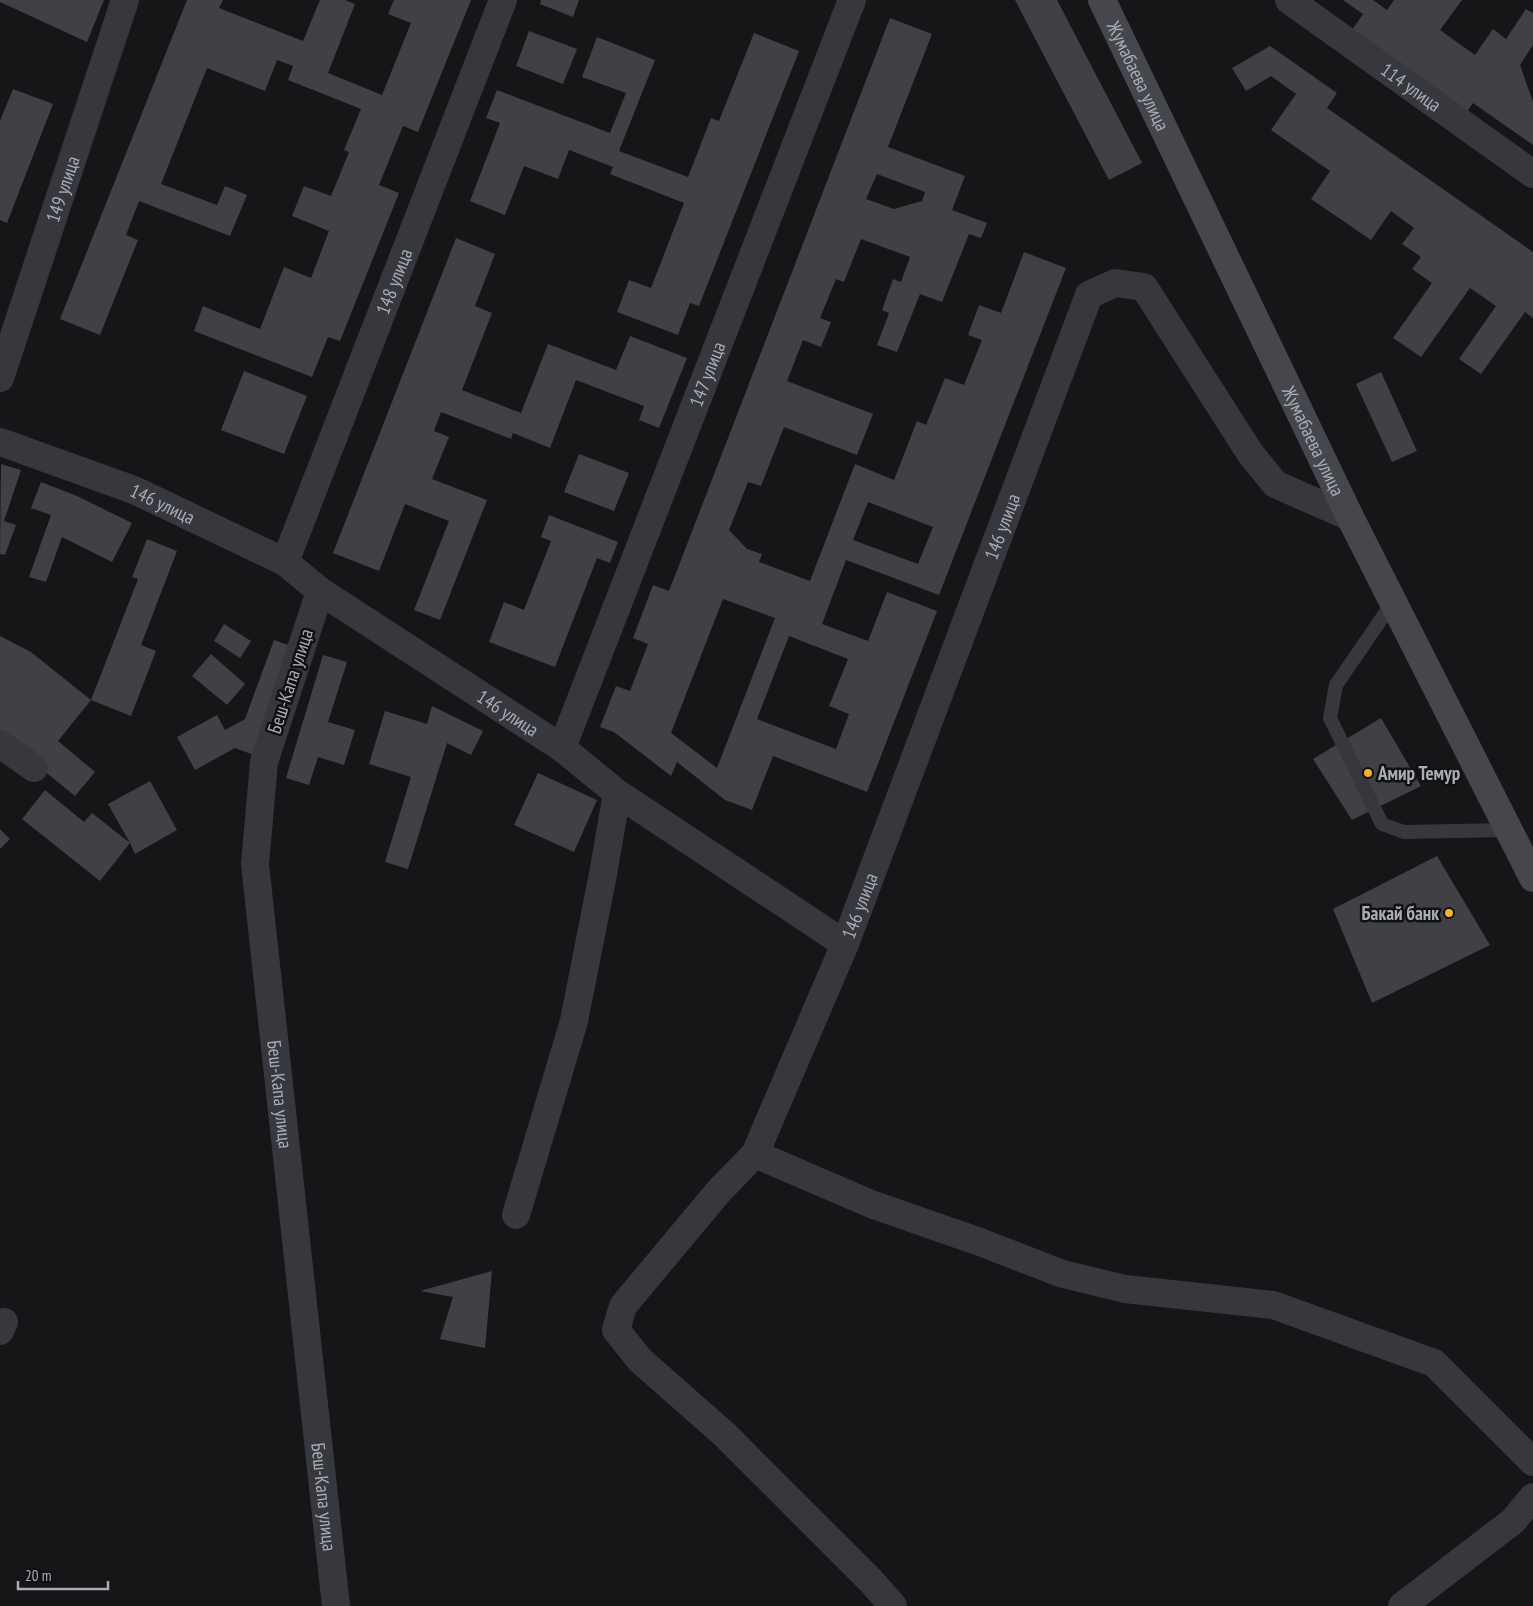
<svg xmlns="http://www.w3.org/2000/svg" width="1533" height="1606" font-family="'PT Sans Narrow',sans-serif">
	<style>
		.building { fill: #404145; fill-rule: evenodd }
		.lines { fill: none; stroke-linecap: round; stroke-linejoin: round }
		.lane { stroke: #37383d; stroke-width: 14 }
		.street { stroke: #37383d; stroke-width: 28 }
		.secondary { stroke: #45474d; stroke-width: 28 }
		.poi-dot { fill: #f2b134; stroke: #111113; stroke-width: 2 }
		.labels { text-anchor: middle; stroke-width: 5; stroke-linejoin: round; paint-order: stroke }
		.street-label { font-size: 19px; fill: #a8adb8; stroke: #111113 }
		.poi-label { font-size: 19px; font-weight: bold; fill: #a8adb8; stroke: #111113; text-anchor: start }
	</style>
	<rect width="100%" height="100%" fill="#161618"/>
	<path class="building" d="M0,0H104L87,42L0,2Z
		M187,0H223L219,8L303,41L320,0H345L355,4L328,73L382,95L411,23L388,14L394,0H471L418,132L403,126L379,185L399,193L340,341L328,337L312,377L194,331L203,306L260,329L284,267L311,278L329,231L292,216L304,186L331,196L349,152L344,150L361,109L288,80L293,66L277,60L265,91L207,68L161,184L217,205L225,186L247,195L230,236L139,201L126,235L138,240L100,335L60,319Z
		M541,0H579L573,17L540,4Z
		M1015,0H1057L1142,163L1109,180Z
		M1343,0H1373L1387,10L1394,0H1462L1440,30L1475,55L1493,29L1506,39L1526,9L1533,13V45L1520,65L1533,102V145L1473,103L1466,113L1350,33L1363,14Z
		M890,18L932,34L888,147L965,176L952,210L987,223L981,238L969,234L942,302L920,294L897,352L877,345L889,313L882,310L893,279L901,282L910,257L861,239L844,282L836,279L820,318L831,322L821,347L803,340L787,381L873,414L857,455L784,427L761,486L748,482L729,530L747,549L762,554L759,562L810,581L855,464L894,480L917,421L926,425L945,378L964,385L982,340L968,335L979,305L1001,313L1024,252L1066,268L939,595L846,560L822,624L868,641L887,592L937,611L867,792L773,756L752,810L725,800L677,762L671,776L614,732L600,727L616,686L630,691L648,644L633,638L653,585L669,591ZM877,174L925,192L922,201L894,209L866,199ZM868,502L933,527L918,564L853,540ZM723,599L775,618L717,768L671,733ZM789,636L848,659L829,706L849,714L836,749L757,719Z
		M529,31L577,49L563,84L516,66Z
		M754,33L799,51L699,306L690,303L678,335L617,312L629,280L651,288L684,203L610,174L613,167L569,150L558,179L524,166L505,215L470,201L500,123L486,118L497,90L610,133L626,93L582,77L597,37L655,60L619,151L688,177L711,118L719,121Z
		M1270,46L1337,93L1327,108L1533,252V318L1525,312L1481,374L1459,359L1496,306L1470,288L1421,357L1393,338L1432,283L1412,269L1421,257L1402,244L1414,228L1391,211L1371,240L1311,199L1330,171L1271,130L1296,94L1271,76L1246,91L1232,68Z
		M13,89L53,104L7,223L0,220V121Z
		M456,238L495,254L475,306L492,313L462,390L521,413L548,344L616,370L630,336L687,358L659,428L639,420L644,406L576,380L550,448L513,433L511,439L441,412L434,431L449,437L432,479L487,500L440,620L414,610L449,521L405,504L379,571L333,553Z
		M244,371L307,396L284,454L221,430Z
		M1381,372L1417,451L1392,462L1356,384Z
		M579,454L629,473L614,511L564,492Z
		M1,464L21,470L4,521L16,525L5,555L0,554Z
		M41,482L77,496L132,523L112,562L62,537L46,582L29,577L51,515L31,508Z
		M549,515L618,542L610,563L597,558L555,667L489,642L504,602L524,610L551,541L541,537Z
		M147,539L177,551L141,645L156,651L131,716L91,700L138,579L132,577Z
		M224,624L251,641L240,658L214,641Z
		M0,636L31,652L91,700L58,741L95,772L75,796L0,735Z
		M274,640L297,648L257,756L235,748L195,770L177,737L217,715L225,730L245,719Z
		M211,654L245,684L227,705L192,676Z
		M323,655L347,662L328,722L355,730L344,765L318,757L309,785L286,778Z
		M432,706L483,731L471,755L447,743L408,869L385,862L411,777L369,764L385,711L427,724Z
		M1381,718L1421,786L1352,820L1313,759Z
		M538,773L597,800L574,852L514,825Z
		M150,781L177,830L135,854L130,843L100,881L22,819L45,790L84,822L92,813L130,843L108,804Z
		M0,829L10,839L0,849Z
		M1437,856L1490,945L1372,1003L1333,909Z
		M492,1271L485,1348L440,1339L453,1297L420,1291Z"/>
	<g class="lines">
		<path class="lane" d="M1393,602L1336,685L1330,718L1382,824L1404,832L1508,830"/>
		<g class="street">
			<path id="s1" d="M1289,0L1533,174"/>
			<path id="s2" d="M0,378L125,0"/>
			<path id="s3" d="M0,442L134,490L285,562L320,591L562,748L617,793L845,944L1089,295L1115,283L1144,287L1250,453L1275,484L1350,517"/>
			<path id="s4" d="M285,562L503,0"/>
			<path id="s5" d="M320,591L264,762L255,864L336,1606"/>
			<path d="M0,744L34,768"/>
			<path id="s6" d="M562,748L852,0"/>
			<path d="M845,944L755,1154L719,1191L623,1306L616,1330L640,1360L724,1434L871,1581L893,1606"/>
			<path d="M755,1154L871,1204L980,1242L1063,1274L1125,1289L1273,1305L1434,1363L1533,1462"/>
			<path d="M516,1215L574,1021L603,874L617,793"/>
			<path d="M0,1331L4,1322"/>
			<path d="M1402,1606L1513,1521L1533,1497"/>
		</g>
		<path class="secondary" id="s7" d="M1102,0L1350,517L1533,878"/>
	</g>
	<g class="poi-dot">
		<circle cx="1368" cy="773" r="5"/>
		<circle cx="1449" cy="913" r="5"/>
	</g>
	<g class="labels">
		<g class="street-label">
			<text dy="7" stroke="none"><textPath href="#s7" startOffset="84">Жумабаева улица</textPath></text>
			<text dy="7" stroke="none"><textPath href="#s1" startOffset="150">114 улица</textPath></text>
			<text dy="7" stroke="none"><textPath href="#s2" startOffset="199">149 улица</textPath></text>
			<text dy="7" stroke="none"><textPath href="#s4" startOffset="301">148 улица</textPath></text>
			<text dy="7" stroke="none"><textPath href="#s6" startOffset="401">147 улица</textPath></text>
			<text dy="7" stroke="none"><textPath href="#s7" startOffset="489">Жумабаева улица</textPath></text>
			<text dy="7" stroke="none"><textPath href="#s3" startOffset="174">146 улица</textPath></text>
			<text dy="7" stroke="none"><textPath href="#s3" startOffset="1434">146 улица</textPath></text>
			<text transform="translate(290 681) rotate(-72)" y="7">Беш-Капа улица</text>
			<text dy="7" stroke="none"><textPath href="#s3" startOffset="579">146 улица</textPath></text>
			<text dy="7" stroke="none"><textPath href="#s3" startOffset="1029">146 улица</textPath></text>
			<text dy="7" stroke="none"><textPath href="#s5" startOffset="514">Беш-Капа улица</textPath></text>
			<text dy="7" stroke="none"><textPath href="#s5" startOffset="919">Беш-Капа улица</textPath></text>
		</g>
		<g class="poi-label">
			<text x="1378" y="780">Амир Темур</text>
			<text x="1439" y="920" text-anchor="end">Бакай банк</text>
		</g>
	</g>
	<path d="M18 1581v8h90v-8" fill="none" stroke="#a8adb8" stroke-width="2.5"/>
	<text x="25" y="1581" font-size="15" fill="#a8adb8" stroke="#111113" stroke-width="4" paint-order="stroke">20 m</text>
</svg>
